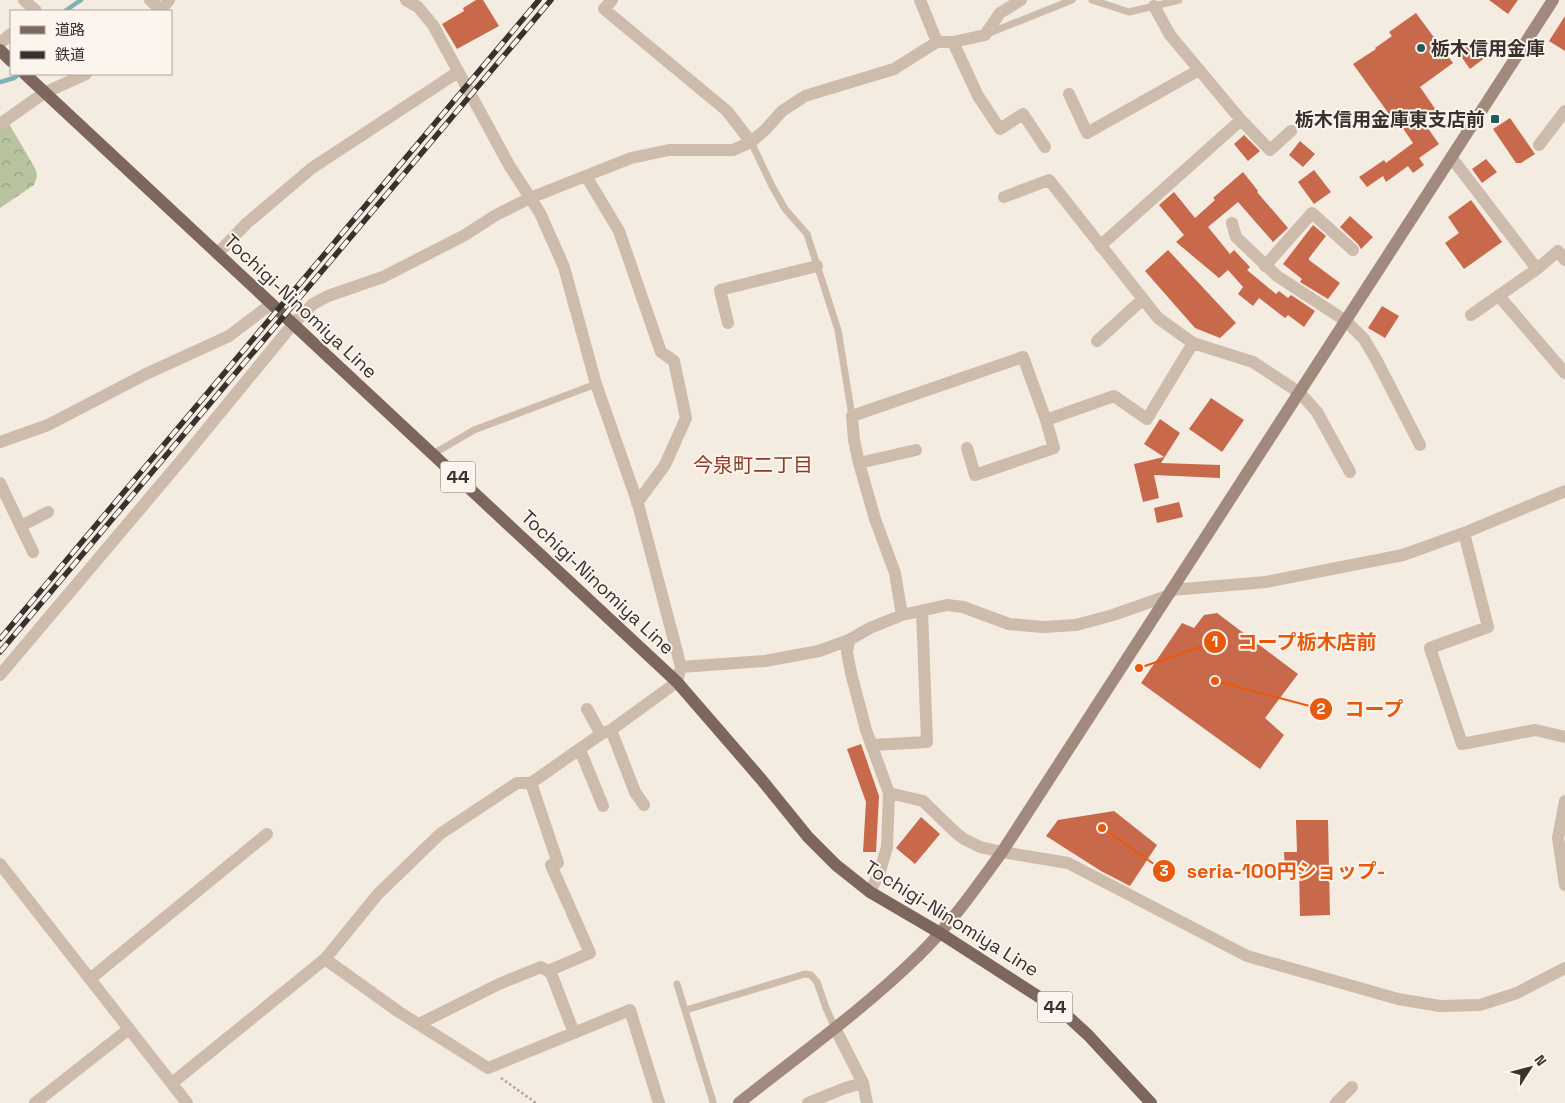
<svg xmlns="http://www.w3.org/2000/svg" width="1565" height="1103" font-family="'Space Grotesk','Noto Sans JP',sans-serif">
	<style>
		.forest { fill: url(#forest-crowns) }
		.lines { fill: none; stroke-linecap: round; stroke-linejoin: round }
		.stream { stroke: #7fb0b2; stroke-width: 4.5 }
		.building { fill: #c8694b }
		.path { stroke: #b9a596; stroke-width: 2.5; stroke-dasharray: 2.5 2.5; stroke-linecap: butt }
		.lane { stroke: #cdbbac; stroke-width: 7 }
		.street { stroke: #cdbbac; stroke-width: 12 }
		.secondary { stroke: #a18a7d; stroke-width: 12 }
		.primary { stroke: #7d675c; stroke-width: 12 }
		.rail-casing { stroke: #3b302b; stroke-width: 5.5 }
		.rail { stroke: #fbf5ee; stroke-width: 4; stroke-dasharray: 11; stroke-linecap: butt }
		.poi-dot { fill: #1f5a5e; stroke: #fbf5ee; stroke-width: 2 }
		.labels { text-anchor: middle; stroke-width: 4; stroke-linejoin: round; paint-order: stroke }
		.shield { fill: #fbf5ee; stroke: #756b66; stroke-width: 1 }
		.shield-label { font-size: 18px; font-weight: bold; fill: #3b302b }
		.poi-label { font-size: 19px; font-weight: bold; fill: #3b302b; stroke: #fbf5ee; text-anchor: start }
		.street-label { font-size: 19px; fill: #3b302b; stroke: #fbf5ee }
		.neighbourhood-label { font-size: 20px; fill: #8c3b22; stroke: #fbf5ee }
		.leader { fill: none; stroke: #e8590c; stroke-width: 2 }
		.callout-dot { fill: #e8590c; stroke: #fbf5ee; stroke-width: 2 }
		.mark-label { font-size: 15px; text-anchor: middle; font-weight: bold; fill: #fff }
		.callout-label { font-size: 20px; text-anchor: middle; font-weight: bold; fill: #e8590c; stroke: #fbf5ee; stroke-width: 4; stroke-linejoin: round; paint-order: stroke }
	</style>
	<defs>
		<pattern id="forest-crowns" width="20" height="18" patternUnits="userSpaceOnUse" patternTransform="scale(1.25)"><rect width="20" height="18" fill="#b8c4a0"/><path d="M2 6a3 3 0 1 1 6 0M12 15a3 3 0 1 1 6 0" fill="none" stroke="#97a083"/></pattern>
	</defs>
	<rect width="100%" height="100%" fill="#f4ebe1"/>
	<path class="forest" d="M8,122L36,170L37,176L34,185L0,208V126Z"/>
	<g class="lines">
		<path class="stream" d="M65,11L81,0
			M0,82L14,78L20,74"/>
	</g>
	<path class="building" d="M476,0H483L499,26L457,49L442,24L464,11L463,8Z
		M1489,0H1518L1508,14Z
		M1416,13L1453,63L1420,87L1436,110L1422,120L1439,144L1419,158L1424,165L1413,173L1408,166L1386,182L1383,176L1367,187L1359,177L1384,160L1386,163L1413,143L1392,112L1389,114L1353,64L1376,49L1375,48L1392,36L1389,32Z
		M1565,16V51L1549,41Z
		M1474,40L1486,57L1470,69L1458,52Z
		M1510,118L1535,154L1521,163H1516L1493,129Z
		M1244,135L1260,151L1248,161L1234,144Z
		M1300,141L1315,154L1303,167L1289,155Z
		M1486,159L1497,172L1482,183L1472,169Z
		M1314,170L1331,192L1314,204L1298,182Z
		M1243,172L1258,191L1257,192L1288,228L1273,242L1238,202L1208,227L1230,254L1234,250L1250,267L1247,270L1276,294L1279,291L1288,298L1291,295L1315,311L1304,327L1288,315L1285,318L1259,298L1253,306L1238,294L1243,287L1228,270L1219,278L1176,242L1184,235L1159,205L1174,192L1195,218L1215,200L1213,198Z
		M1471,200L1502,242L1464,269L1445,243L1459,233L1448,217Z
		M1350,216L1373,237L1361,249L1358,244L1340,227Z
		M1313,225L1326,236L1309,258V260L1340,283L1328,299L1300,282L1302,279L1283,264Z
		M1168,250L1236,323L1220,338L1195,328L1145,271Z
		M1382,306L1399,316L1385,338L1368,328Z
		M1211,398L1244,420L1222,452L1189,429Z
		M1160,419L1180,433L1161,463L1220,465V478L1154,475L1159,498L1143,502L1134,464L1164,457L1144,444Z
		M1179,502L1183,517L1157,523L1154,508Z
		M1217,613L1298,674L1265,718L1284,735L1260,769L1141,683L1182,623L1194,628L1204,615Z
		M861,744L879,796L876,852H863L866,802L847,749Z
		M1114,811L1157,845L1130,886L1101,871L1046,836L1058,820Z
		M921,817L940,834L915,864L896,848Z
		M1296,820H1328L1330,915L1300,916L1299,870H1285L1284,852H1297Z"/>
	<g class="lines">
		<path class="path" d="M501,1078L536,1103"/>
		<path class="lane" d="M1092,0L1129,12L1179,0
			M987,34L1072,0
			M751,142L772,186L785,209L807,234L838,330L852,416
			M433,454L474,430L596,384
			M677,984L713,1102
			M686,1010L805,974L811,975L817,982L826,1008L835,1028"/>
		<path class="street" d="M24,0L36,11
			M150,0L161,10
			M612,0L604,9L727,111L751,142
			M920,0L937,42
			M1154,6L1170,35L1241,120
			M160,11L169,0
			M953,42L978,96L1000,129L1023,114L1045,147
			M0,43L11,34
			M1069,94L1087,133L1199,70
			M0,124L44,93L86,74
			M1539,145L1565,111
			M1451,157L1537,269
			M586,176L619,231L661,352L674,361L686,418L665,465L637,503
			M1004,197L1049,180L1158,318L1193,343
			M1232,223L1236,237L1277,276L1346,321L1364,339L1377,361L1420,445
			M1100,246L1241,120L1270,150L1291,131
			M217,254L247,223L312,168L458,72
			M1265,266L1312,213L1353,250
			M1499,296L1565,373
			M1471,315L1537,269L1558,251L1565,260
			M728,323L720,290L817,266
			M1097,341L1143,299
			M1046,420L1114,396L1147,419L1193,343L1253,362L1300,393L1317,412L1350,472
			M0,442L48,425L146,374L229,336L271,304
			M859,463L916,450
			M0,483L33,552
			M21,526L48,512
			M1464,533L1488,627L1430,648L1462,744L1535,730L1565,737
			M1171,590L1266,582L1403,555L1464,533L1565,491
			M902,615L947,605L963,607L1009,624L1043,627L1076,625L1113,615L1167,596
			M849,640L847,652L851,673L866,730L889,793L887,847L880,871L870,892
			M681,667L765,661L819,651L849,640L870,628L902,615L895,573L875,519L859,463L854,440L852,416L1023,357L1046,420L1054,448L975,475L967,448
			M0,675L184,457L293,324L313,304L328,296L383,277L465,235L496,215L530,198L631,158L669,150H733L751,142L766,129L782,111L805,96L894,69L937,42H953L985,35L1000,13L1021,0
			M587,709L601,734
			M611,730L635,792L644,805
			M871,745L927,742L922,611
			M580,750L603,806
			M531,783L558,863L551,865L590,953L548,971
			M889,793L923,801L956,833L964,839L980,847L1002,852L1068,863L1247,956L1398,999L1440,1006L1480,1005L1517,993L1565,968
			M1565,801L1558,838L1565,885
			M0,864L187,1103
			M325,959L378,894L440,834L517,783H531L601,734L611,730L677,682L681,667L638,504L596,384L564,267L540,213L509,165L433,25L418,7L406,0
			M90,979L267,834
			M419,1024L499,984L541,967L551,973L574,1033
			M835,1028L863,1083L867,1103
			M172,1083L325,959L399,1012L488,1068L630,1010L659,1103
			M35,1103L129,1029
			M808,1103L845,1088L863,1083
			M1336,1103L1352,1087"/>
		<path class="secondary" d="M739,1103C798,1056 864,1009 918,956C950,925 976,888 1002,852L1553,0"/>
		<path class="primary" d="M0,50L11,61
			M25,74L677,682L761,779L808,837L836,865L870,892L940,933L1064,1013L1088,1035L1151,1103"/>
		<g class="rail-casing">
			<path id="rail" d="M0,639L539,0
				M0,652L551,0"/>
		</g>
		<use href="#rail" class="rail"/>
	</g>
	<g class="poi-dot">
		<circle cx="1421" cy="48" r="5"/>
		<rect x="1490" y="114" width="10" height="10" rx="2.5"/>
	</g>
	<g class="labels">
		<g class="shield">
			<rect x="440.5" y="461.5" width="35" height="31" rx="4"/>
			<rect x="1037.5" y="991.5" width="35" height="31" rx="4"/>
		</g>
		<g class="shield-label">
			<text x="458" y="483">44</text>
			<text x="1055" y="1013">44</text>
		</g>
		<g class="poi-label">
			<text x="1431" y="55">栃木信用金庫</text>
			<text x="1485" y="126" text-anchor="end">栃木信用金庫東支店前</text>
		</g>
		<g class="street-label">
			<text transform="translate(301 306) rotate(43)" y="7">Tochigi-Ninomiya Line</text>
			<text transform="translate(598 582) rotate(43)" y="7">Tochigi-Ninomiya Line</text>
			<text transform="translate(952 918) rotate(32)" y="7">Tochigi-Ninomiya Line</text>
		</g>
		<g class="neighbourhood-label">
			<text x="753" y="472">今泉町二丁目</text>
		</g>
	</g>
	<path class="leader" d="M1139 668L1215 642M1215 681L1321 709M1102 828L1164 871"/>
	<g class="callout-dot">
		<circle cx="1139" cy="668" r="5"/>
		<circle cx="1215" cy="681" r="5"/>
		<circle cx="1102" cy="828" r="5"/>
		<circle cx="1215" cy="642" r="12"/>
		<circle cx="1321" cy="709" r="12"/>
		<circle cx="1164" cy="871" r="12"/>
	</g>
	<g class="mark-label">
		<text x="1215" y="647">1</text>
		<text x="1321" y="714">2</text>
		<text x="1164" y="876">3</text>
	</g>
	<g class="callout-label">
		<text x="1307" y="649">コープ栃木店前</text>
		<text x="1374" y="716">コープ</text>
		<text x="1286" y="878">seria-100円ショップ-</text>
	</g>
	<rect x="10" y="10" width="162" height="65" fill="#fbf5ee" stroke="#aea6a0"/>
	<rect x="20" y="26" width="25" height="8" fill="#7d675c" stroke="#aea6a0"/>
	<text x="55" y="35" font-size="15" fill="#3b302b">道路</text>
	<rect x="20" y="51" width="25" height="8" fill="#3b302b" stroke="#aea6a0"/>
	<text x="55" y="60" font-size="15" fill="#3b302b">鉄道</text>
	<g transform="translate(1530 1068) rotate(54)" stroke="#fbf5ee" stroke-width="4" paint-order="stroke">
	<path d="M0-4L9 19L0 12L-9 19Z" fill="#3b302b"/>
	<text y="-8" font-size="14" font-weight="bold" text-anchor="middle" fill="#3b302b">N</text>
	</g>
</svg>
